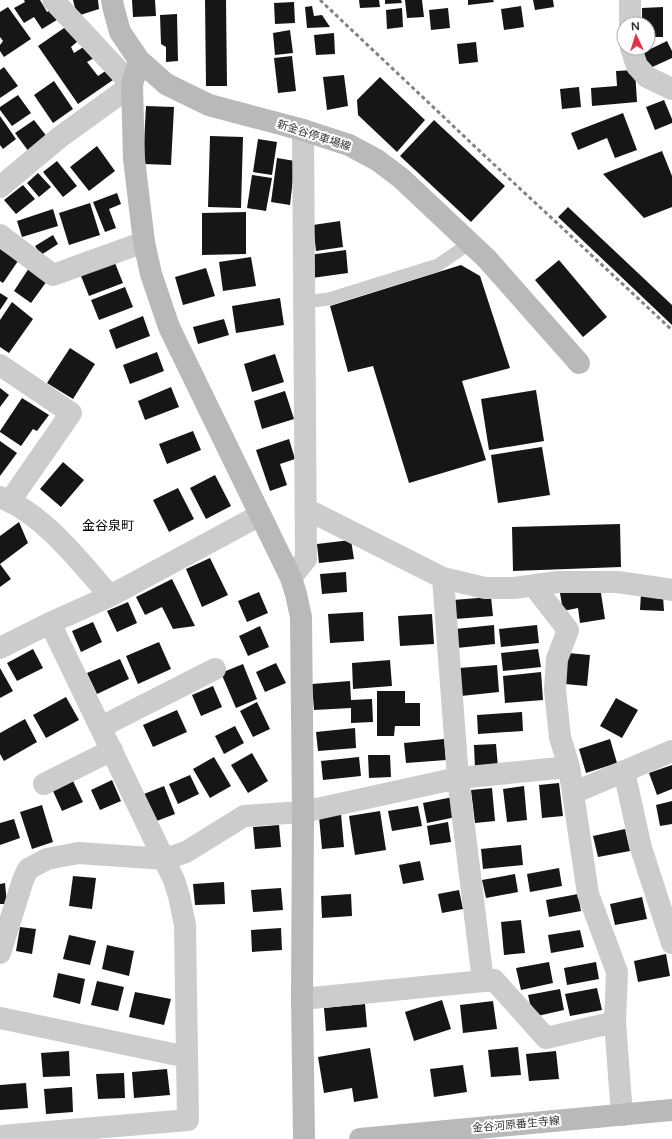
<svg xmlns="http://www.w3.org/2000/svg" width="672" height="1139" font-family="'Varela Round','Noto Sans JP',sans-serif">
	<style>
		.building { fill: #161616 }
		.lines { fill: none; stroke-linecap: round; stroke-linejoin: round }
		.lane { stroke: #ccc; stroke-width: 13 }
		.street { stroke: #ccc; stroke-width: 22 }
		.secondary { stroke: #b9b9b9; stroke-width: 22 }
		.rail { stroke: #848484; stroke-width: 3; stroke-dasharray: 4 3; stroke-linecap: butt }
		.labels { text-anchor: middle; stroke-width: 4; stroke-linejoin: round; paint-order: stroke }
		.street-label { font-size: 11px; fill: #2f2f2f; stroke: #fff }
		.quarter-label { font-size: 13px; fill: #000; stroke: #fff }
	</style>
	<rect width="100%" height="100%" fill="#fff"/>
	<path class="building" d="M24,0H40L47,12L54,8L60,18L42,29L34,17L24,23L14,8L25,2Z
		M73,0H98L99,9L77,16Z
		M132,0H155L156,16L133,17Z
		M205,0H226L227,86H206Z
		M359,0H379L380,7L360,8Z
		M385,0H401L402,3L385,4Z
		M405,0H422L424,17L407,18Z
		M468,0H493L494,2L468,5Z
		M533,0H553L554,7L535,10Z
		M294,2L295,23L275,24L274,3Z
		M312,6L314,16L322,15L330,27L307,28L305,7Z
		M521,6L524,27L504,30L501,9Z
		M8,7L31,39L4,57L0,51V45L3,41L0,37V12Z
		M663,7V37H648V24H642V8Z
		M402,8L403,27L387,29L386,10Z
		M448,8L450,28L431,30L429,10Z
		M177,14L178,61L166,62V47L161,44L160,15Z
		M67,26L78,41L71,47L74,53L85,46L94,58L87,62L98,76L107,70L113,80L78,104L38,46Z
		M290,30L293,53L275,55L273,33Z
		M334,33L335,54L316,55L314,35Z
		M667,41L672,51V58L648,69L640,54Z
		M476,42L478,62L459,64L457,44Z
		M292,56L296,91L278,93L274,58Z
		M4,67L18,86L0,98V70Z
		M635,70L637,102L592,106L591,88L617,86L616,71Z
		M344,75L348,106L327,110L323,77Z
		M380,77L425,120L397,152L358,115L357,100Z
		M54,81L73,109L53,123L34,95Z
		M579,87L581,107L562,109L560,89Z
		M18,95L31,113L12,126L0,110V107Z
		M664,100L672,119V123L655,130L646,107Z
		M146,106L174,107L171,165L143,164Z
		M623,113L637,150L615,158L607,138L578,150L571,133Z
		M0,116L16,139L3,149L0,145Z
		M34,120L48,138L29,152L15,133Z
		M434,120L505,186L471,222L400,156Z
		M210,136L243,137L241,208L208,207Z
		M258,139L277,142L272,175L253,172Z
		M97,146L115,171L89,191L70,167Z
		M662,151L672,176V207L644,218L603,174Z
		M277,158L295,161L290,205L271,202Z
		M57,161L77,186L63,197L43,172Z
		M38,173L51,187L39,197L27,183Z
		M252,175L272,178L266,211L247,208Z
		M23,185L35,199L16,214L4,200Z
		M117,193L121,204L109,209L116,228L105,232L93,202Z
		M90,203L100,235L69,245L59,213Z
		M568,207L672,305V325L558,217Z
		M53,209L58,226L22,237L17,221Z
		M246,212V254L202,255V213Z
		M340,221L343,247L316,251L313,225Z
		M53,235L58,244L41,255L35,246Z
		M0,249L18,261L3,283L0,281Z
		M346,250L348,273L312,278L309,255Z
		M251,257L256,286L223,291L219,262Z
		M113,258L123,283L89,296L79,271Z
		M559,260L607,317L583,337L535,280Z
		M461,265L480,276L510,368L462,381L486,460L409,483L373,366L348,372L330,306Z
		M29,268L47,281L31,303L14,291Z
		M206,268L215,296L183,305L175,277Z
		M125,287L133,307L99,320L91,300Z
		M0,293L8,298L0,310Z
		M280,298L284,325L236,333L232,306Z
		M12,302L33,319L9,353L0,347V320Z
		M143,316L150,336L116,349L109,330Z
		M224,319L229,335L198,344L193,327Z
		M70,348L95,364L73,399L47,383Z
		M157,352L164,371L130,384L123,365Z
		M275,354L284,382L252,392L244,364Z
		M171,387L179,407L145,420L138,401Z
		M0,388L9,395L0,407Z
		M536,390L544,441L489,450L481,399Z
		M285,391L294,419L262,429L254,401Z
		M22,398L49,415L37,431L33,429L21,446L0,432V431Z
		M193,431L201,450L167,464L159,444Z
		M289,439L295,459L280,464L287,485L270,491L256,450Z
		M0,441L17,453L0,476Z
		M542,447L550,495L498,503L491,455Z
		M63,462L84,480L61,507L40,489Z
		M215,475L231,506L206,519L190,488Z
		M178,488L194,519L169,532L153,500Z
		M19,522L28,543L0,564V536Z
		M620,524L621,567L513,571L512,527Z
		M351,540L354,559L319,563L317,544Z
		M210,558L228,595L202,607L186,569Z
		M0,564L11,579L0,587Z
		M346,572L347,592L322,594L320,574Z
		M172,579L195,626L173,629L162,607L145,615L136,597Z
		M600,587L605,619L580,623L578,608L563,611L560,593Z
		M259,592L268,613L247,622L238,601Z
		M641,593L663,596L664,611L640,610Z
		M491,597L493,616L455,619L453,600Z
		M128,602L137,623L117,632L107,611Z
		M363,612L364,641L330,643L328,614Z
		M432,614L434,644L400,646L398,616Z
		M93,622L102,642L81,652L72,631Z
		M494,625L495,644L457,648L455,629Z
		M537,625L539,643L501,647L499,629Z
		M260,626L269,647L248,656L239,636Z
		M159,642L171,669L138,684L126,656Z
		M33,649L43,668L17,681L7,663Z
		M538,649L541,667L503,671L501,653Z
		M568,653L590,655L587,686L565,684Z
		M120,659L129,679L97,694L87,673Z
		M390,660L392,686L353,689L352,663Z
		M276,663L286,683L265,692L256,672Z
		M243,664L257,699L236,708L221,673Z
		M497,665L499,692L461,696L459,668Z
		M0,668L13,691L0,698Z
		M541,672L543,700L505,703L503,676Z
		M350,681L351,700L372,699L373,722L351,723V708L314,710L312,684Z
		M213,686L222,707L201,716L192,695Z
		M377,691H405V703H420V726H395L394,736H377Z
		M66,697L79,720L46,738L33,715Z
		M616,698L638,710L622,738L600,726Z
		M257,702L270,729L253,737L240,711Z
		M177,710L187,732L153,747L143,725Z
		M522,712L523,731L478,734L477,715Z
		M25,719L37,742L4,761L0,754V733Z
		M235,726L244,743L224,754L215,736Z
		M355,728L356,748L318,751L316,732Z
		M444,739L446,760L406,763L404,743Z
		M610,739L617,763L586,773L579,749Z
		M496,744L498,767L475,769L474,745Z
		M252,753L268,781L248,793L231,765Z
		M368,755H390L391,777L369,778Z
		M214,757L231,786L210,798L193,769Z
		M359,757L361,776L323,780L321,761Z
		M672,765V789L657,795L649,773Z
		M190,775L199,794L178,804L169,784Z
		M112,780L121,801L100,810L91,790Z
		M73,781L83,802L62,811L53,791Z
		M559,783L563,816L542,818L539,785Z
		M164,786L175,814L154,822L144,794Z
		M524,786L527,820L507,822L503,789Z
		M492,788L495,821L475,823L471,790Z
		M453,797L456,817L427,823L423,803Z
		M672,801V824L660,826L656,805Z
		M42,805L53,842L32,849L20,812Z
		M418,806L422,826L392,831L388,811Z
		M380,811L386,850L355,855L349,816Z
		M341,814L344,847L322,849L319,817Z
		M14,819L20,838L0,845V823Z
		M448,822L451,842L430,845L427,826Z
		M279,825L281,847L255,849L253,827Z
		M625,829L630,851L598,857L593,836Z
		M521,845L523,865L483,869L481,849Z
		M420,861L424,880L403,884L399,865Z
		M559,868L562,886L530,892L527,874Z
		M515,874L518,892L486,898L482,880Z
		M73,876L96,878L92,909L69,906Z
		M224,882L225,904L195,905L193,884Z
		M5,883L7,904H0V884Z
		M281,888L283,910L253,912L251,890Z
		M459,890L463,909L442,913L438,894Z
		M351,894L352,916L322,918L321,896Z
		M578,894L581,911L549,917L546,900Z
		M642,897L647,919L615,925L610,904Z
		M521,920L525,953L504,955L501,922Z
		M20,927L36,929L32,954L16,951Z
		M281,928L282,950L252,952L251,930Z
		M580,930L584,947L551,953L548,935Z
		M69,935L96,941L90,965L63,959Z
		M107,945L134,951L129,976L102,969Z
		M666,954L670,976L638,982L634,961Z
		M549,962L553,983L521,990L516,968Z
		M596,962L599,979L567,985L564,968Z
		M58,973L85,979L80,1004L53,997Z
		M97,981L124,987L118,1011L91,1005Z
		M597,988L602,1010L570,1016L565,994Z
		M560,989L564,1010L533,1017L528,995Z
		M135,992L171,999L164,1025L129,1017Z
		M442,1000L451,1029L414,1041L405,1012Z
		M493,1001L497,1029L463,1033L460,1005Z
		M365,1004L367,1027L326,1031L324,1008Z
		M518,1047L521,1075L491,1077L488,1050Z
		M370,1048L378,1098L354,1102L352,1088L324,1093L318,1057Z
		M69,1051L70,1076L43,1077L41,1053Z
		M556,1051L559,1079L529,1081L526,1054Z
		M463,1065L467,1092L434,1097L430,1069Z
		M167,1069L170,1095L134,1098L132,1072Z
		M124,1073L125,1098L98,1099L96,1074Z
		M26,1083L28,1108L0,1110V1085Z
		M72,1087L73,1112L46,1114L44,1089Z"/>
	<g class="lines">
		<path class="lane" d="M304,302L329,299L438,265L470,243"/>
		<path class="street" d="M630,0V24
			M631,48L637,66L647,77L672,89
			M0,187L60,137L132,85L53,0
			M0,235L53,275L144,242
			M0,365L71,413L10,501
			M0,497C45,515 79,561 110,596
			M306,509L443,578L485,588H514L558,582H617L660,588L672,590
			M291,578L306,559L303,130
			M443,578L458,778L483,981
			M534,586L568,630L557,659L555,690L560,737L569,767L573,793L588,894L617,972L615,1022L622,1115
			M0,648L50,623L110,596L260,515
			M101,727L215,669
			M624,771L641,848L672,943
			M44,784L112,750
			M573,793L672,751
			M0,953L23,880L28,869L47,859L78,853L165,859L186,852L244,816L303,812L458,778L569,767
			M302,999L494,980L546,1038L615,1022
			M0,1018L187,1057
			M0,1136L188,1120L185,925L179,896L174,880L50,623"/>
		<path class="secondary" d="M112,0L113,6L120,32L139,60L166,84L209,105L303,130L349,145L377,160L401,178L487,259L579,363
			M139,60L132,85L134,159L144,242L151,274L169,327L291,578L296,594L301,617L303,812L302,999L304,1139
			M360,1139L672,1110"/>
		<path class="rail" d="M320,0L486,157L672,330"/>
	</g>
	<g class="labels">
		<g class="street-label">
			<text transform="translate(314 135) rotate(18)" y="4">新金谷停車場線</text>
			<text transform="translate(516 1124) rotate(-5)" y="4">金谷河原番生寺線</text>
		</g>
		<g class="quarter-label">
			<text x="108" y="530">金谷泉町</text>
		</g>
	</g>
	<g transform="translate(636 36) rotate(356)"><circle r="19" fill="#ffffff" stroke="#acacac"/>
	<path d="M0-3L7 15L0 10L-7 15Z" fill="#e82f4c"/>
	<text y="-6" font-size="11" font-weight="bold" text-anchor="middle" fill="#2f2f2f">N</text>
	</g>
</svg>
